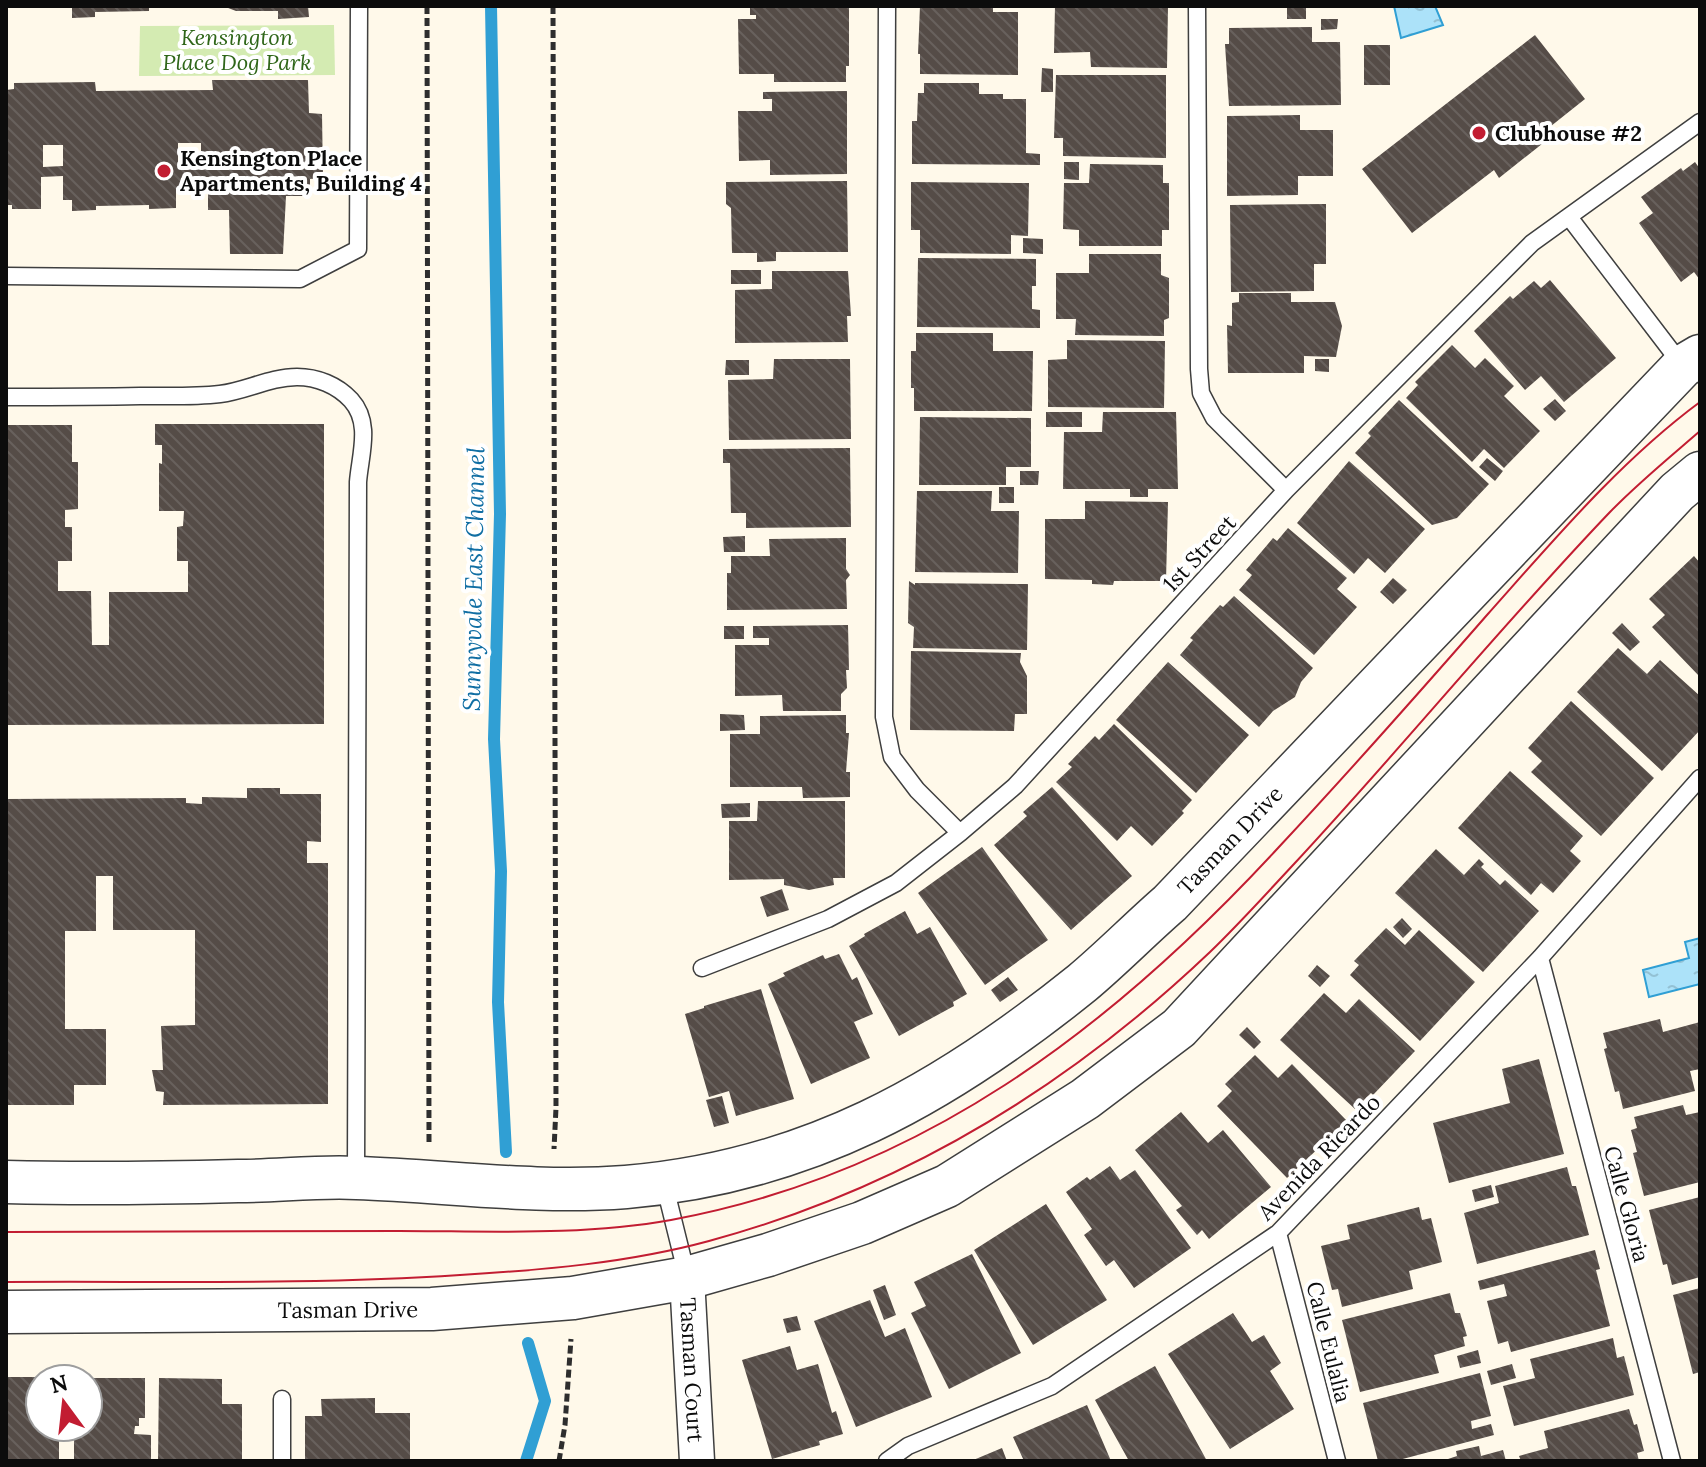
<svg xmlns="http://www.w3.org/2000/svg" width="1706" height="1467" font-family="Lora,serif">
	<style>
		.park { fill: #d4ebb2 }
		.water { fill: url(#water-ripples); stroke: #309fd4; stroke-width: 2 }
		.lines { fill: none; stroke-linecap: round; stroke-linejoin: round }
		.stream { stroke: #309fd4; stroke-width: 12 }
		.building { fill: url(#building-back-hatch); fill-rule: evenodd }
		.service-casing { stroke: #3f3f3f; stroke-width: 19 }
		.minor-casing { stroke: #3f3f3f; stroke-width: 37 }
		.tertiary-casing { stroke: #3f3f3f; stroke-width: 45 }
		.path { stroke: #2e2e2e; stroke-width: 5; stroke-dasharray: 8 4; stroke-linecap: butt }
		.service { stroke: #fff; stroke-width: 16 }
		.minor { stroke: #fff; stroke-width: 34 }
		.tertiary { stroke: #fff; stroke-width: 42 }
		.tram { stroke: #c21d32; stroke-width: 2 }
		.poi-dot { fill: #c21d32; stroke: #fff; stroke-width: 3 }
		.labels { text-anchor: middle; stroke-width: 8; stroke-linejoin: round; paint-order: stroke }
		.park-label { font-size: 22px; font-style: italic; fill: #2f6619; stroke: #fff }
		.poi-label { font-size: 22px; font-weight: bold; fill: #0c0c0c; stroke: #fff; text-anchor: start }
		.street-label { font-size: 22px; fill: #0c0c0c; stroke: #fff }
		.water-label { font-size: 24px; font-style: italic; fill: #106ea3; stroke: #fff }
	</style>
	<defs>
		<pattern id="water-ripples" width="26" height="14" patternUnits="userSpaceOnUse" patternTransform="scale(2)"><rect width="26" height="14" fill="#ace2f9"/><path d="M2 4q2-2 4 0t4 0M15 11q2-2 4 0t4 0" fill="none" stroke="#93c1d4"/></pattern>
		<pattern id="building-back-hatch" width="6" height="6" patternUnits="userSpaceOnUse" patternTransform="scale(2)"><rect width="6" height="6" fill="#554c47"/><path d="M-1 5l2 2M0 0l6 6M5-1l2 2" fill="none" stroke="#68615d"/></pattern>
	</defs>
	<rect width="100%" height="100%" fill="#fff9ea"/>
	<path class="park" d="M334,25L335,75L139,76L140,26Z"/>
	<path class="water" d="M1394,6H1435L1443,25L1401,38Z
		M1700,938V984L1649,997L1643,970L1689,958L1685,942Z"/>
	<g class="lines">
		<path class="stream" d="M491,6L500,514L494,739L501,871L498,1002L506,1152
			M526,1461L545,1401L528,1343"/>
	</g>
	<path class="building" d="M72,6H149V11L95,12V17L72,18Z
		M223,6H308L309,17L278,19V11H236Z
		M750,6H849V66H846V82H774V74H739L738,19H756V15H750Z
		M920,6H993V12H1018V75L920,74V54H918Z
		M1055,6H1168L1167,68L1091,67L1090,52L1054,53Z
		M1287,7H1306V19H1287Z
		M1321,19H1338L1337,29L1321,30Z
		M1312,27V42H1340L1341,105L1229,106L1225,44H1229V28Z
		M1535,35L1585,99L1546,130L1552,136L1499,178L1494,170L1412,233L1362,169Z
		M1364,45H1390V85H1364Z
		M1042,68L1053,69V92H1041Z
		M1056,75H1166V158L1063,156V138H1054Z
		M212,80H308L309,113L322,114L323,178L310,179V196H286L283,254H230L229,210H208V177L181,178L180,187L176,188V208L149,209V205L96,206V210L72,211V200H63V176L41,177V209H12V205H6V90L14,89V83L95,82L96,91L213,90ZM178,143H201V163H178ZM43,145H63V166L43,167Z
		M924,83H979V94H1003V99H1026V153L1040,154V165L912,164V121H917L918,93H924Z
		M847,91V174L770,175V160L739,161L738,111H772V99H763V92Z
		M1300,115V130H1333V176H1298V195L1227,196V116Z
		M1064,162H1079V180L1064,179Z
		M1695,162L1700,169V280L1694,272L1681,282L1639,223L1653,213L1641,197L1681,168L1683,171Z
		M1090,164L1163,165V183H1169V230H1162V246H1079V230L1063,229L1064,183H1089Z
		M847,181L848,252H776V261L757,262V253H732L731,208L726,204V182Z
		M911,182L1029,183L1028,236L1011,235V254L920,253V230H911Z
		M1326,204V264H1314V291L1231,292L1230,205Z
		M1023,238L1043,239V254L1023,253Z
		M1089,254H1161V275L1169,278V318L1164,320V336L1075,335L1076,319H1056V273H1089Z
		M918,258L1036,259V286H1032V309L1040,310V328L917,327Z
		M731,270H761V284H731Z
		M772,271H848L851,316H847L848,342L735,343V290L772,289Z
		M1550,280L1616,358L1564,402L1541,376L1525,390L1474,331L1510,296L1513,299L1534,281L1541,288Z
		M1239,293H1291V302H1335L1342,326L1336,357L1304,356V373H1228L1227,325L1232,326V303L1239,302Z
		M916,333H993V351H1033L1032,411H914V388H911V351H916Z
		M1067,340L1165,341L1164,408L1048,407V360L1067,359Z
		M1452,345L1475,368L1485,358L1514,386L1504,396L1540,431L1504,468L1484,449L1472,462L1406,398L1418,385L1415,382Z
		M774,359H850L851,439L729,440L728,380L773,379Z
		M1315,359H1329V372L1315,371Z
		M726,360H749V375H725Z
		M1555,399L1566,411L1555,421L1543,409Z
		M1399,400L1489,484L1457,518L1432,525L1355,453L1371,436L1368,433Z
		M1046,412H1082V427H1046Z
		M1103,412H1176L1178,489H1148V497H1130V489H1063L1064,432H1102Z
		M920,417L1031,418V467H1006V485H919Z
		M155,424H324V724L6,725V425H72V462H78V509L65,510V527H72V561H58V591H91L92,645H109V592H188V561H177V527L183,526L184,511H159V463L162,464V445H155Z
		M850,448L851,527L746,528V513H731L730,463H723V449Z
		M1487,458L1503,471L1495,481L1479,467Z
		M1349,461L1425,529L1385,573L1368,558L1354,574L1297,523Z
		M1020,471H1039L1038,485H1020Z
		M999,487H1014V503H999Z
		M917,491H992L991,511H1019L1018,573L915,572Z
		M1085,501L1168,502L1166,581H1114L1113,585L1092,584V580L1045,579V519H1085Z
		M1288,528L1347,578L1337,589L1357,607L1314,655L1239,590L1252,575L1246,570L1273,538L1277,541Z
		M745,536V552H724L723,537Z
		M846,538V569L850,575L846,580L847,609L727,610V573H731V556H770L769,539Z
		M1694,556L1700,563V677L1652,627L1665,615L1649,599Z
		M1393,578L1407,590L1393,604L1380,592Z
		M909,581L915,585V583L1028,584L1027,650L913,648L914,627L908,623Z
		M1234,596L1313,668L1301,682L1295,697L1273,711L1259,727L1180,655L1193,640L1190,638L1220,605L1223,607Z
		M1622,623L1640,642L1630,651L1612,633Z
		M848,625L849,670H846L847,688L841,694V711H783L782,695L735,696V645H769V638H753V626Z
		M724,626H744V639H724Z
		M1618,648L1647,674L1660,660L1700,696V730L1662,771L1577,692Z
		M911,651L1021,653L1020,662L1027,676V714H1015L1014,731L910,730Z
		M1168,662L1249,735L1196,793L1116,720Z
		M1571,701L1654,778L1601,836L1531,772L1542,761L1528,748Z
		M720,714L744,715L745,730L720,731Z
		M846,715V733H849L846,772H850V797L803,798L802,787H730V734H760V716Z
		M1114,724L1192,800L1182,811L1184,813L1152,846L1131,826L1117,841L1056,782L1072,767L1068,764L1095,736L1099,740Z
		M1510,771L1583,836L1570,851L1581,861L1553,893L1541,883L1531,895L1458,828Z
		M1052,787L1132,876L1071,930L994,845L1027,816L1023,812Z
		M247,788H280V794H321V842L307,841V863H328V1104L163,1105L164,1092L156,1091L152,1070H163L161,1026L195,1025V930H113V876H96V931H65V1029H106V1085H74V1105H6V799L186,798V803L202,804V797L247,798Z
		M758,801H845V878H833L834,885L809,890L784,885V879L729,880V821H757Z
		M750,803V817L722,818L721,804Z
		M982,847L1048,940L985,985L918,893Z
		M1436,849L1464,875L1479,859L1484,864L1481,867L1500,885L1505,880L1539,911L1483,972L1395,893Z
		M782,889L789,910L767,917L760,897Z
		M905,911L917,934L930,927L967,994L953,1002L954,1006L899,1036L849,946L865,936L864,934Z
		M1402,918L1412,929L1403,938L1393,927Z
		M1386,928L1405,945L1419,930L1475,982L1420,1041L1350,975L1359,965L1354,961Z
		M839,954L852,980L857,977L873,1014L854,1022L870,1058L811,1084L768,984L785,976L783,973L823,955L825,959Z
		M1317,965L1330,976L1320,987L1308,976Z
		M1008,977L1018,990L1000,1002L991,990Z
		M761,989L794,1099L736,1116L729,1091L709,1097L685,1014L704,1008V1006Z
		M1324,993L1346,1013L1359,999L1415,1051L1373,1095L1371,1093L1355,1109L1280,1040Z
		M1660,1019L1663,1032L1700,1022V1069L1690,1071L1695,1091L1623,1109L1619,1091L1615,1092L1604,1049L1607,1048L1603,1033Z
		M1247,1027L1261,1042L1254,1049L1239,1035Z
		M1255,1055L1278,1078L1292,1064L1347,1121L1287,1178L1217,1106L1232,1091L1225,1084Z
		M1539,1059L1564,1154L1449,1183L1433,1123L1510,1103L1502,1069Z
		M722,1096L729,1123L714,1127L706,1100Z
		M1683,1105L1686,1115L1700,1112V1182L1644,1196L1633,1153L1637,1152L1631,1130L1637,1128L1634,1117Z
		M1181,1112L1208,1143L1223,1130L1271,1187L1209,1239L1202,1230L1197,1235L1176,1210L1182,1206L1135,1150Z
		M1110,1166L1120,1180L1135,1170L1191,1248L1134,1288L1114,1260L1106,1266L1084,1235L1092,1229L1066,1192L1087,1177L1090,1180Z
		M1567,1167L1572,1186H1576L1589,1235L1477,1264L1464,1213L1499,1203L1495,1186Z
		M1491,1185L1494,1197L1475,1202L1472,1190Z
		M1700,1197V1277L1672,1285L1667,1264L1663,1265L1649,1210Z
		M1046,1204L1107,1300L1033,1345L974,1250Z
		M1419,1207L1422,1220L1431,1218L1442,1262L1409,1271L1413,1289L1342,1307L1338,1289L1332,1290L1321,1246L1350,1239L1347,1225Z
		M1595,1250L1600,1269L1596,1270L1610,1326L1511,1352L1508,1341L1498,1344L1487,1301L1507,1296L1504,1284L1480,1290L1478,1281Z
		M972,1254L1021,1353L949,1389L911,1313L926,1306L914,1282Z
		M885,1285L896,1315L884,1320L873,1290Z
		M1700,1288V1372L1693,1374L1673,1295Z
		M1450,1293L1455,1313H1460L1467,1336L1463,1337L1465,1346L1434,1355L1439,1373L1360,1392L1342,1320Z
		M870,1300L885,1337L905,1328L932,1397L856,1427L814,1321Z
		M1233,1313L1252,1342L1264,1335L1281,1363L1270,1371L1294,1409L1230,1449L1168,1354Z
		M797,1316L801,1330L787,1333L783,1319Z
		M1613,1338L1617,1358L1624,1356L1634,1395L1514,1426L1503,1386L1535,1378L1530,1359Z
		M790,1346L797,1370L818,1364L832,1413L836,1411L843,1434L819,1441L820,1445L772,1459L742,1360Z
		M1478,1350L1481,1363L1460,1368L1457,1356Z
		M1512,1364L1516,1378L1491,1385L1487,1371Z
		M1155,1366L1207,1461H1129L1095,1400Z
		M1480,1373L1491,1416L1471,1421L1472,1429L1491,1424L1494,1435L1395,1461H1378L1363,1403Z
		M6,1377H40V1427H59V1461H6Z
		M88,1378H145V1418H139V1426H135L134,1434L151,1435V1461H74V1427H88Z
		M159,1378L222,1379V1404H242V1461H158Z
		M375,1398V1413H410V1460L305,1461V1416H322L321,1399Z
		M1087,1405L1111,1461H1024L1013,1437Z
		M1629,1409L1634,1425L1637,1424L1644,1451L1637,1453L1639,1461H1521L1519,1456L1548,1448L1544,1431Z
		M1479,1446L1481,1456L1503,1450L1506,1461H1442L1457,1456L1456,1451Z
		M1002,1448L1007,1461H971Z"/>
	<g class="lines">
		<g class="service-casing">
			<path id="service" d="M887,6L884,717L892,757L917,790L960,833
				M1197,6L1199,369L1201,393L1214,418L1286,490
				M1569,217L1682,365
				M6,276L300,279L358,249L359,6
				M6,397C51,397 96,397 140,396C167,396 194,397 220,394C246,391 270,377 297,377C317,377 337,385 351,400C372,423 360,455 358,482L356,1176
				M1540,958L1672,1461
				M702,968L828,919L896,883L960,833L1015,786L1286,490L1532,243L1700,122
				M664,1183L687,1276
				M1278,1233L1337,1461
				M282,1399V1461
				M887,1461L908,1446L1052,1386L1278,1233L1540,958L1700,778"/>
		</g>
		<g class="minor-casing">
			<g id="minor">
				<path id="s1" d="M687,1278L697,1461"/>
			</g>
		</g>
		<g class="tertiary-casing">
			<g id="tertiary">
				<path id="s2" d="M6,1182C83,1184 161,1183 238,1181C277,1181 317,1176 357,1178C447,1181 536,1194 626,1187C806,1172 943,1095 1082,983C1112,958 1140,929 1170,903L1683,366L1700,356"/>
				<path id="s3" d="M6,1312L432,1309L573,1298L687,1278L768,1255L862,1223L947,1186L1085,1099L1179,1028L1677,492L1700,473"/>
			</g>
		</g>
		<path class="path" d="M427,6L429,1142
			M553,6L556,1108L554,1149
			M559,1461L565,1425L571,1339"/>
		<use href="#service" class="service"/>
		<use href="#minor" class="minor"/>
		<use href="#tertiary" class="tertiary"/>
		<path class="tram" d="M6,1232C137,1231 268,1231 399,1231C489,1231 582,1236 671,1220C920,1174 1110,1030 1278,848C1349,772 1418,694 1487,615C1553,541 1620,461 1700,402
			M6,1282C157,1281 309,1285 460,1275C543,1270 628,1263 709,1241C901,1189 1066,1089 1210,952C1239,924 1266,894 1294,864C1401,749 1501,626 1610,512C1638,483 1670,457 1700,431"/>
	</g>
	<g class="poi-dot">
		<circle cx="1479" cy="133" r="8"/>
		<circle cx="164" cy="171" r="8"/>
	</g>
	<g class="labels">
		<g class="park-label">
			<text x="237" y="45">Kensington<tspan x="237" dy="25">Place Dog Park</tspan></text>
		</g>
		<g class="poi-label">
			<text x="1495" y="141">Clubhouse #2</text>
			<text x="180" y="166">Kensington Place<tspan x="180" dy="25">Apartments, Building 4</tspan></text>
		</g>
		<g class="street-label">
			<text transform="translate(1199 553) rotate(-47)" y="8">1st Street</text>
			<text dy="8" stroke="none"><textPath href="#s2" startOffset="1334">Tasman Drive</textPath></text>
			<text transform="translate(1319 1157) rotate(-46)" y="8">Avenida Ricardo</text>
			<text transform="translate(1627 1204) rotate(75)" y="8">Calle Gloria</text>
			<text dy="8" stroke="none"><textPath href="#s3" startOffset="342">Tasman Drive</textPath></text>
			<text transform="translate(1329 1342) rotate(76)" y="8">Calle Eulalia</text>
			<text dy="8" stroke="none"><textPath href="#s1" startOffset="92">Tasman Court</textPath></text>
		</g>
		<g class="water-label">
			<text transform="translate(474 579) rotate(-89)" y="8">Sunnyvale East Channel</text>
		</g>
	</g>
	<rect width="1706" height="1467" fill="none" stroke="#0c0c0c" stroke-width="16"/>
	<g transform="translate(64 1403) rotate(345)"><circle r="38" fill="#ffffff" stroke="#9e9e9e" stroke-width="2"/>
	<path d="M0-6L14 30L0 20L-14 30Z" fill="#c21d32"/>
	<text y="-12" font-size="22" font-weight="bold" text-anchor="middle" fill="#0c0c0c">N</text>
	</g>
</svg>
